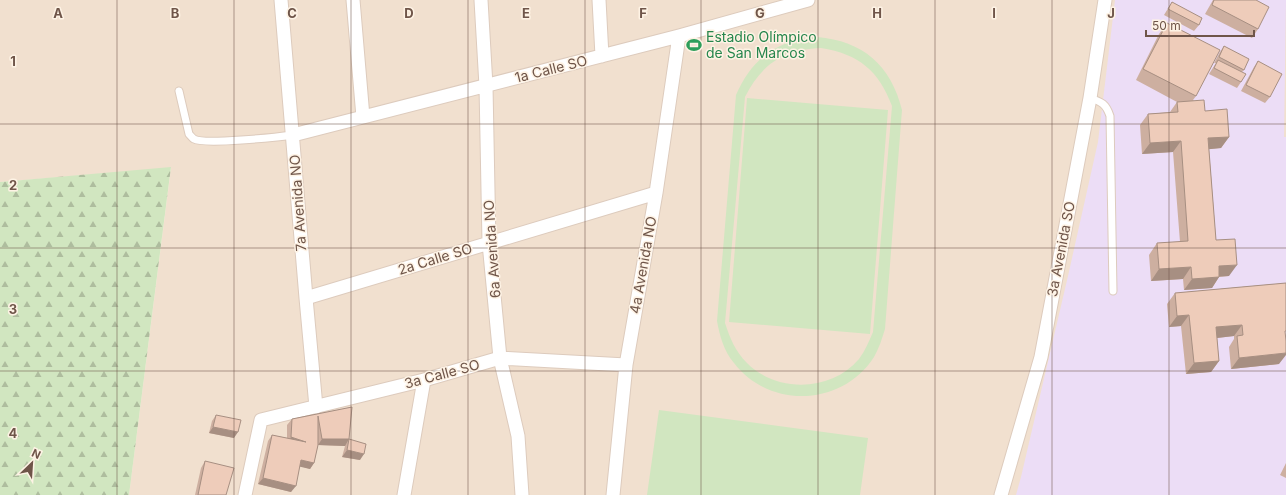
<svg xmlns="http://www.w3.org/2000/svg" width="1286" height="495" font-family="Inter,sans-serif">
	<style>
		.residential { fill: #f1e0cf }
		.education { fill: #ecddf6 }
		.forest { fill: url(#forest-firs) }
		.pitch { fill: #d1e6c0; fill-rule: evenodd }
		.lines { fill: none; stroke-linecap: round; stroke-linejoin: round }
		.lane-casing { stroke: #ddcbbd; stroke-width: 9 }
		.street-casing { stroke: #ddcbbd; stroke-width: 15 }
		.lane { stroke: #fff; stroke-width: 7 }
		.street { stroke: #fff; stroke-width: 13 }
		.wall { fill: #cdafa0 }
		.shaded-wall { fill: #a78f82 }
		.building { fill: #eeccba; stroke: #a78f82 }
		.grid { fill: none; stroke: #6f5549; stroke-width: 1; stroke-opacity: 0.55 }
		.labels { text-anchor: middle; stroke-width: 3; stroke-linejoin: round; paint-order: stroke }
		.leisure-label { font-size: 14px; fill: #27864d; stroke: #fef3e5; text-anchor: start }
		.street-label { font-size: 14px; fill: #6f5549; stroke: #fef3e5 }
		.grid-label { font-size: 13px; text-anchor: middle; font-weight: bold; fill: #6f5549; stroke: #fef3e5; stroke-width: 3; stroke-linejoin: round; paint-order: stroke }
	</style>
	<defs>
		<pattern id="forest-firs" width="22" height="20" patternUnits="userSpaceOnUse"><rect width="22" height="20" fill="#d1e6c0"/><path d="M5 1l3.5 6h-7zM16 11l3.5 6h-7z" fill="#aebd9e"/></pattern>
	</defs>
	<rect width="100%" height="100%" fill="#faefe0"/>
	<path class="residential" d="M0,0H1286V495H129L171,168L0,182Z"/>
	<path class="education" d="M1115,0H1286L1284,137H1286V495H1016L1021,477L1068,276L1098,142Z"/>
	<path class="forest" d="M171,167L129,495H0V182Z"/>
	<path class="pitch" d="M817,37C863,41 891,65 902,110L885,329C882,339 879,348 874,357C842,407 769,409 734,363C724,351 720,337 717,321L736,95C752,58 777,40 817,37ZM821,48C859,54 879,71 892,106L873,332C869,341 865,351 859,359C831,392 777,393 747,363C735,351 730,338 725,323L745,97C762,63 784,50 821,48Z
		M747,98L888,110L870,334L729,322Z
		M659,410L868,438L860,495H647Z"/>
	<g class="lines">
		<g class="lane-casing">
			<path id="lane" d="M179,91L189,134C191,136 192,138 194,139C204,145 278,137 293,135
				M1090,98C1102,102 1106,104 1110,116L1113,291"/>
		</g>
		<g class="street-casing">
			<path id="street" d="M281,0L306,298L316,407
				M353,0L363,117
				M481,0L486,86L489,243L500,358L518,436L522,495
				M599,0L602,56
				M293,135L679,36L808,0
				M306,298L656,193
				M245,495L261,420L424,380L500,358L626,365
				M404,495L424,380
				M613,495L626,365L656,193L679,36
				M1001,495L1041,357L1090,98L1105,0"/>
		</g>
		<use href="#lane" class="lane"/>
		<use href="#street" class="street"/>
	</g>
	<path class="wall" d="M1213,0H1256L1258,29L1252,38L1205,14Z
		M1172,2L1199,25L1194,31L1164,15Z
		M1167,23L1196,96L1193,100L1205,111L1229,137L1221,148L1209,149L1216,240L1229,276L1219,277L1212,288L1184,290L1183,279L1151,281L1149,255L1157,243L1180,242L1173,152L1142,154L1140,125L1148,114L1170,112L1177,102L1136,80L1159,34Z
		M1224,46L1244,70L1242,72L1241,82L1237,88L1209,74L1216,63H1214L1220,52Z
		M1258,61L1270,97L1265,103L1241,91L1254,67Z
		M1286,283L1279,364L1231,369L1229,347L1234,339V336L1217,338L1219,361L1211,372L1186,374L1181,326L1169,327L1167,304L1175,293Z
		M352,407L349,439L360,460L342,457L345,446L318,445L314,463L310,469L300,466L291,492L258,484L268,441L272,435L287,438V425L292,419Z
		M216,415L234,438L209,433L212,421Z
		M205,461L226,495H195L201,468Z
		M1286,463V478L1280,475Z"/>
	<path class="shaded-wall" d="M1229,137L1221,148L1201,150L1208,138Z
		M1181,141L1173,152L1142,154L1150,143Z
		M1237,265L1229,276L1211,277L1219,266Z
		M1191,267L1183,279L1151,281L1159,269Z
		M1219,277L1212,288L1184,290L1192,279Z
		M1189,315L1181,326L1169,327L1177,316Z
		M1242,325L1234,336L1208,339L1216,327Z
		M1286,353V355L1279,364L1231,369L1239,358Z
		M1219,361L1211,372L1186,374L1194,363Z
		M213,427L238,432L234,438L209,433Z
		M291,437L306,442L287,443Z
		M322,439H349L345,446L318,445Z
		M347,450L364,454L360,460L342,457Z
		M301,460L314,463L310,469L297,466Z
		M263,478L296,486L291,492L258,484Z"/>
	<path class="building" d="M1214,0H1256L1269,7L1258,29L1212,5Z
		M1172,2L1202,18L1199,25L1168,9Z
		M1167,23L1220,50L1196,96L1143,69Z
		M1224,46L1249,59L1244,70L1219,57Z
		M1218,60L1246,74L1241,82L1214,68Z
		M1258,61L1282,74L1270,97L1246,85Z
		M1204,100L1205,111L1227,109L1229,137L1208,138L1216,240L1235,239L1237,265L1219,266V277L1192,279L1191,267L1159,269L1157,243L1188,241L1181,141L1150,143L1148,114L1178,112L1177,102Z
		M1286,283V331H1285L1286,341V353L1239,358L1237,336L1243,335L1242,325L1216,327L1219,361L1194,363L1189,315L1177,316L1175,293Z
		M352,407L349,439H322L318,416V445L314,463L301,460L296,486L263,478L272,435L306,442L291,437L292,419Z
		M216,415L241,420L238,432L213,427Z
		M349,439L366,444L364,454L347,450Z
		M205,461L234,468L226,495H198Z"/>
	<path class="grid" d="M117,0V495M234,0V495M351,0V495M468,0V495M585,0V495M701,0V495M818,0V495M935,0V495M1052,0V495M1169,0V495M0,124H1286M0,248H1286M0,371H1286"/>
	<defs>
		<g id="stadium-bare" transform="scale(1.2)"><path d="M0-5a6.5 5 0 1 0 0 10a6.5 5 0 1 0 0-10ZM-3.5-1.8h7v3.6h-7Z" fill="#2e9e5b" stroke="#fef3e5" stroke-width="2.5" paint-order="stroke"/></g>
	</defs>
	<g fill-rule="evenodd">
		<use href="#stadium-bare" x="694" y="45"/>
	</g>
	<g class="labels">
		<g class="leisure-label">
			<text x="706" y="42">Estadio Olímpico<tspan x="706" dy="16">de San Marcos</tspan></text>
		</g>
		<g class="street-label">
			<text transform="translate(551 69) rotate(-14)" y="5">1a Calle SO</text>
			<text transform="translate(298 203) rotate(-94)" y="5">7a Avenida NO</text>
			<text transform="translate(492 249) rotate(-94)" y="5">6a Avenida NO</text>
			<text transform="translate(1061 249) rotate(-79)" y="5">3a Avenida SO</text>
			<text transform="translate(435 259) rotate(-17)" y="5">2a Calle SO</text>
			<text transform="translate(643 265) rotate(-80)" y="5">4a Avenida NO</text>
			<text transform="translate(442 374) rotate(-15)" y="5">3a Calle SO</text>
		</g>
	</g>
	<g class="grid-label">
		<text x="58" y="18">A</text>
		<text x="175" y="18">B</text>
		<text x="292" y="18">C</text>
		<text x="409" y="18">D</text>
		<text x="526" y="18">E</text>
		<text x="643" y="18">F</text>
		<text x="760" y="18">G</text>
		<text x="877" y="18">H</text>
		<text x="994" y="18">I</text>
		<text x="1111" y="18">J</text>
		<text x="13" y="66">1</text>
		<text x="13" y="190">2</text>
		<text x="13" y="314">3</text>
		<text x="13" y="438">4</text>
	</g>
	<g transform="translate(32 463) rotate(25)" stroke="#fef3e5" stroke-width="3" paint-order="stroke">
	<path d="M0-3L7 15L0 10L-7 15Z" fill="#6f5549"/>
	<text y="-6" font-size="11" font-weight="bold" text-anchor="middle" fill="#6f5549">N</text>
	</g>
	<path d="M1146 30v6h108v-6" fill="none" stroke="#6f5549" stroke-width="2"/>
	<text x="1152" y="30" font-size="12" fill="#6f5549" stroke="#fef3e5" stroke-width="3" paint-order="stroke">50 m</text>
</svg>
